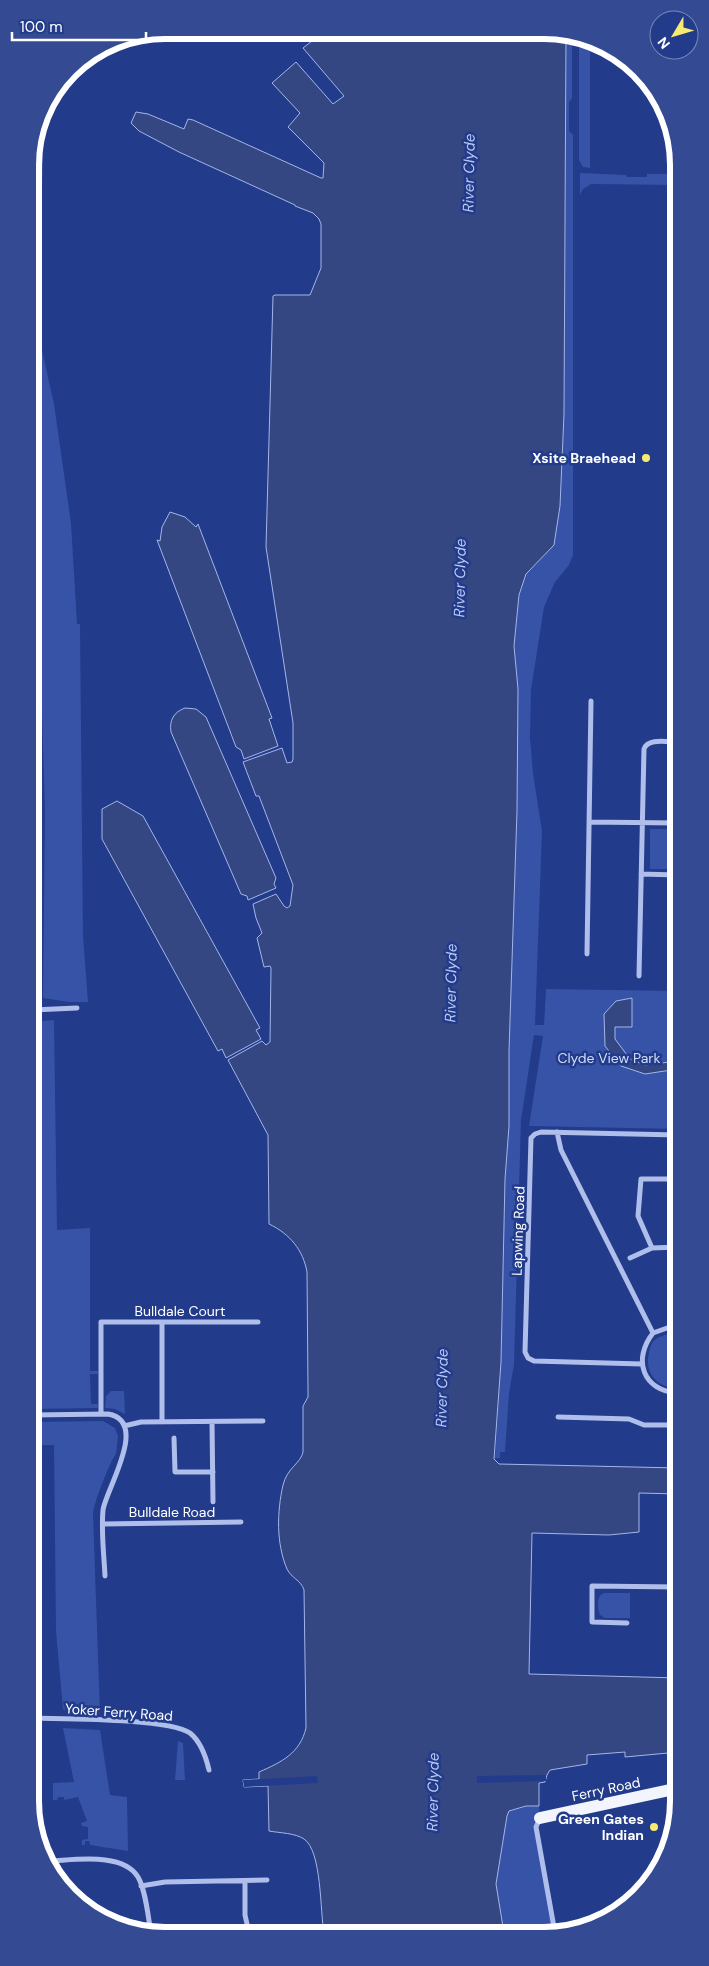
<svg xmlns="http://www.w3.org/2000/svg" width="709" height="1966" font-family="'DM Sans',sans-serif">
	<style>
		.green { fill: #3653a7 }
		.water { fill: #354782; stroke: #a3b6eb }
		.pier { fill: #223b8a }
		.lines { fill: none; stroke-linecap: round; stroke-linejoin: round }
		.minor { stroke: #afbeea; stroke-width: 5 }
		.tertiary { stroke: #afbeea; stroke-width: 9 }
		.primary { stroke: #f3f5fe; stroke-width: 12 }
		.poi-dot { fill: #f6ea71; stroke: #223b8a; stroke-width: 2 }
		.labels { text-anchor: middle; stroke-width: 5; stroke-linejoin: round; paint-order: stroke }
		.poi-label { font-size: 14px; font-weight: bold; fill: #fff; stroke: #223b8a; text-anchor: end }
		.park-label { font-size: 14px; fill: #d3ddf8; stroke: #223b8a }
		.street-label { font-size: 14px; fill: #fff; stroke: #223b8a }
		.water-label { font-size: 15px; font-style: italic; fill: #bac9f2; stroke: #223b8a }
		.rim { fill: none; stroke: #fff; stroke-width: 6 }
	</style>
	<rect width="100%" height="100%" fill="#223b8a"/>
	<path class="green" d="M566,33L572,34V98L569,102V131L573,135V555L569,565L555,582L544,607L531,690L530,738L533,773L542,831L535,1025H544L546,989L678,991V1129L529,1126L543,1036L534,1035L521,1120L514,1365L509,1393L505,1452H500V1458H495L501,1362L505,1179L509,1126V1051L517,811L518,689L514,646L519,595L526,574L554,545L560,506L564,414Z
		M579,37L590,43V168L583,167L579,160Z
		M580,173L626,175L627,177H647V174H676V185L591,184L583,189L580,195Z
		M31,301L54,404L71,523L77,624H80L83,936L88,1002H69L43,998L45,813L39,614L31,512Z
		M650,829H677V869H650Z
		M54,1020L57,1230L90,1228V1371H98V1374H90L91,1404H98V1408L32,1409V1022Z
		M678,1333V1388C657,1388 644,1373 649,1352C650,1347 652,1341 656,1339C662,1335 671,1333 678,1333Z
		M111,1391H124L125,1414L115,1409L105,1408L106,1396Z
		M103,1421L115,1428L118,1436L116,1454C111,1459 93,1505 93,1514L100,1713L69,1712L63,1709L56,1631L54,1445H38L32,1443L34,1439L32,1422Z
		M604,1593H630V1618H605L600,1615C597,1608 596,1596 604,1593Z
		M63,1728L100,1730L110,1795L127,1797L128,1851L90,1845L89,1841H85V1845H82V1840L88,1839V1827L82,1826L81,1823L87,1821L78,1797L64,1800V1797H58L57,1800H53V1783L74,1782Z
		M178,1741L183,1743L185,1780H175Z
		M526,1806H539L540,1818L536,1827L553,1933H504L496,1884L507,1816L509,1811Z"/>
	<path class="water" d="M325,31L566,33L564,414L560,506L554,545L526,574L519,595L514,646L518,689L517,811L509,1051V1126L505,1179L501,1362L494,1459L499,1464L678,1468V1494L639,1493V1532L609,1535L532,1533L529,1674L679,1678V1752L625,1757V1752L587,1755V1764L550,1770L547,1775L545,1782L539,1783V1806H526L509,1811L507,1816L496,1884L504,1933H324C320,1912 322,1851 304,1839C295,1833 280,1833 269,1831L268,1786L244,1787L243,1780L259,1779V1772C282,1762 300,1753 306,1728L304,1590C301,1580 291,1578 287,1569C276,1543 277,1512 283,1485C287,1468 301,1463 303,1452V1406L308,1397V1390L307,1272C303,1250 290,1234 269,1224L268,1135L228,1060L262,1041L266,1045L270,1042L271,968L270,966L264,967L257,938L262,933L256,918L253,904L276,894L284,906L287,908L290,906L293,885L259,796H256L243,762L282,748L287,763L292,762L293,759V723L266,547L273,296L275,295H310L321,268V224L319,219L313,213L295,206V205L179,152L139,131L131,123L136,112L148,114L184,129L188,119L193,120L321,178H323L324,163L288,127L300,113L272,83L296,62L333,104L344,96L303,48Z
		M170,512L185,517L196,527L198,524L272,718L269,719L278,746L244,759L241,750L236,747L157,540L160,541L162,527Z
		M185,708L196,709L206,717L276,878L274,884L276,888L248,900L247,896L241,894L171,732C169,720 174,712 185,708Z
		M117,801L143,816L260,1028L256,1030L261,1039L226,1058L222,1049L218,1051L102,839V809Z
		M632,998V1027H615V1039L630,1059L645,1065L678,1061V1069L645,1074L621,1066L605,1046L604,1014L616,1001Z"/>
	<path class="pier" d="M546,1775V1781L477,1783V1776Z
		M317,1776L318,1783L244,1787L243,1780Z"/>
	<g class="lines">
		<path class="minor" d="M589,822L677,823
			M641,874L677,875
			M587,954L591,701
			M639,976L644,749C648,738 666,742 677,742
			M32,1010L77,1008
			M557,1132L561,1150L653,1333
			M678,1179H641L638,1216L652,1248L678,1247
			M630,1258L652,1248
			M162,1322V1422
			M678,1327H670L653,1333C632,1360 643,1391 678,1393
			M642,1364L534,1361L528,1358L525,1352L531,1138L535,1134L541,1132L678,1135
			M101,1414V1322H258
			M32,1415L108,1414C150,1421 106,1489 103,1510C101,1532 104,1555 105,1576
			M558,1417L629,1419L644,1425H678
			M212,1422L213,1502
			M124,1426L141,1422L263,1421
			M174,1438L175,1472H213
			M103,1524L241,1522
			M627,1623L592,1622V1586L678,1587
			M33,1718C63,1719 168,1718 190,1733C201,1742 206,1757 209,1770
			M540,1818L536,1827L555,1933
			M50,1861C75,1860 123,1852 138,1877C146,1891 148,1917 151,1933
			M245,1881V1915L249,1933
			M141,1886L165,1882L267,1880"/>
		<path class="tertiary" d="M30,258L36,252L37,243L38,129"/>
		<path class="primary" d="M540,1818L679,1788"/>
	</g>
	<g class="poi-dot">
		<circle cx="646" cy="458" r="5"/>
		<circle cx="654" cy="1827" r="5"/>
	</g>
	<g class="labels">
		<g class="poi-label">
			<text x="636" y="463">Xsite Braehead</text>
			<text x="644" y="1824">Green Gates<tspan x="644" dy="16">Indian</tspan></text>
		</g>
		<g class="park-label">
			<text x="609" y="1063">Clyde View Park</text>
		</g>
		<g class="street-label">
			<text transform="translate(518 1231) rotate(-88)" y="5">Lapwing Road</text>
			<text x="180" y="1316">Bulldale Court</text>
			<text x="172" y="1517">Bulldale Road</text>
			<text transform="translate(119 1712) rotate(4)" y="5">Yoker Ferry Road</text>
			<text transform="translate(606 1789) rotate(-12)" y="5">Ferry Road</text>
		</g>
		<g class="water-label">
			<text transform="translate(469 173) rotate(-89)" y="5">River Clyde</text>
			<text transform="translate(460 578) rotate(-89)" y="5">River Clyde</text>
			<text transform="translate(451 983) rotate(-89)" y="5">River Clyde</text>
			<text transform="translate(442 1388) rotate(-89)" y="5">River Clyde</text>
			<text transform="translate(433 1792) rotate(-89)" y="5">River Clyde</text>
		</g>
	</g>
	<path d="M0 0H709V1966H0ZM165 39H544A126 126 0 0 1 670 165V1801A126 126 0 0 1 544 1927H165A126 126 0 0 1 39 1801V165A126 126 0 0 1 165 39Z" fill="#344b93" fill-rule="evenodd"/>
	<path class="rim" d="M165 39H544A126 126 0 0 1 670 165V1801A126 126 0 0 1 544 1927H165A126 126 0 0 1 39 1801V165A126 126 0 0 1 165 39Z"/>
	<g transform="translate(674 35) rotate(232)"><circle r="24" fill="#223b8a" stroke="#7a89b9"/>
	<path d="M0-4L9 19L0 12L-9 19Z" fill="#f6ea71"/>
	<text y="-8" font-size="14" font-weight="bold" text-anchor="middle" fill="#ffffff">N</text>
	</g>
	<path d="M12 32v8h134v-8" fill="none" stroke="#ffffff" stroke-width="2.5"/>
	<text x="20" y="32" font-size="15" fill="#ffffff" stroke="#223b8a" stroke-width="4" paint-order="stroke">100 m</text>
</svg>
